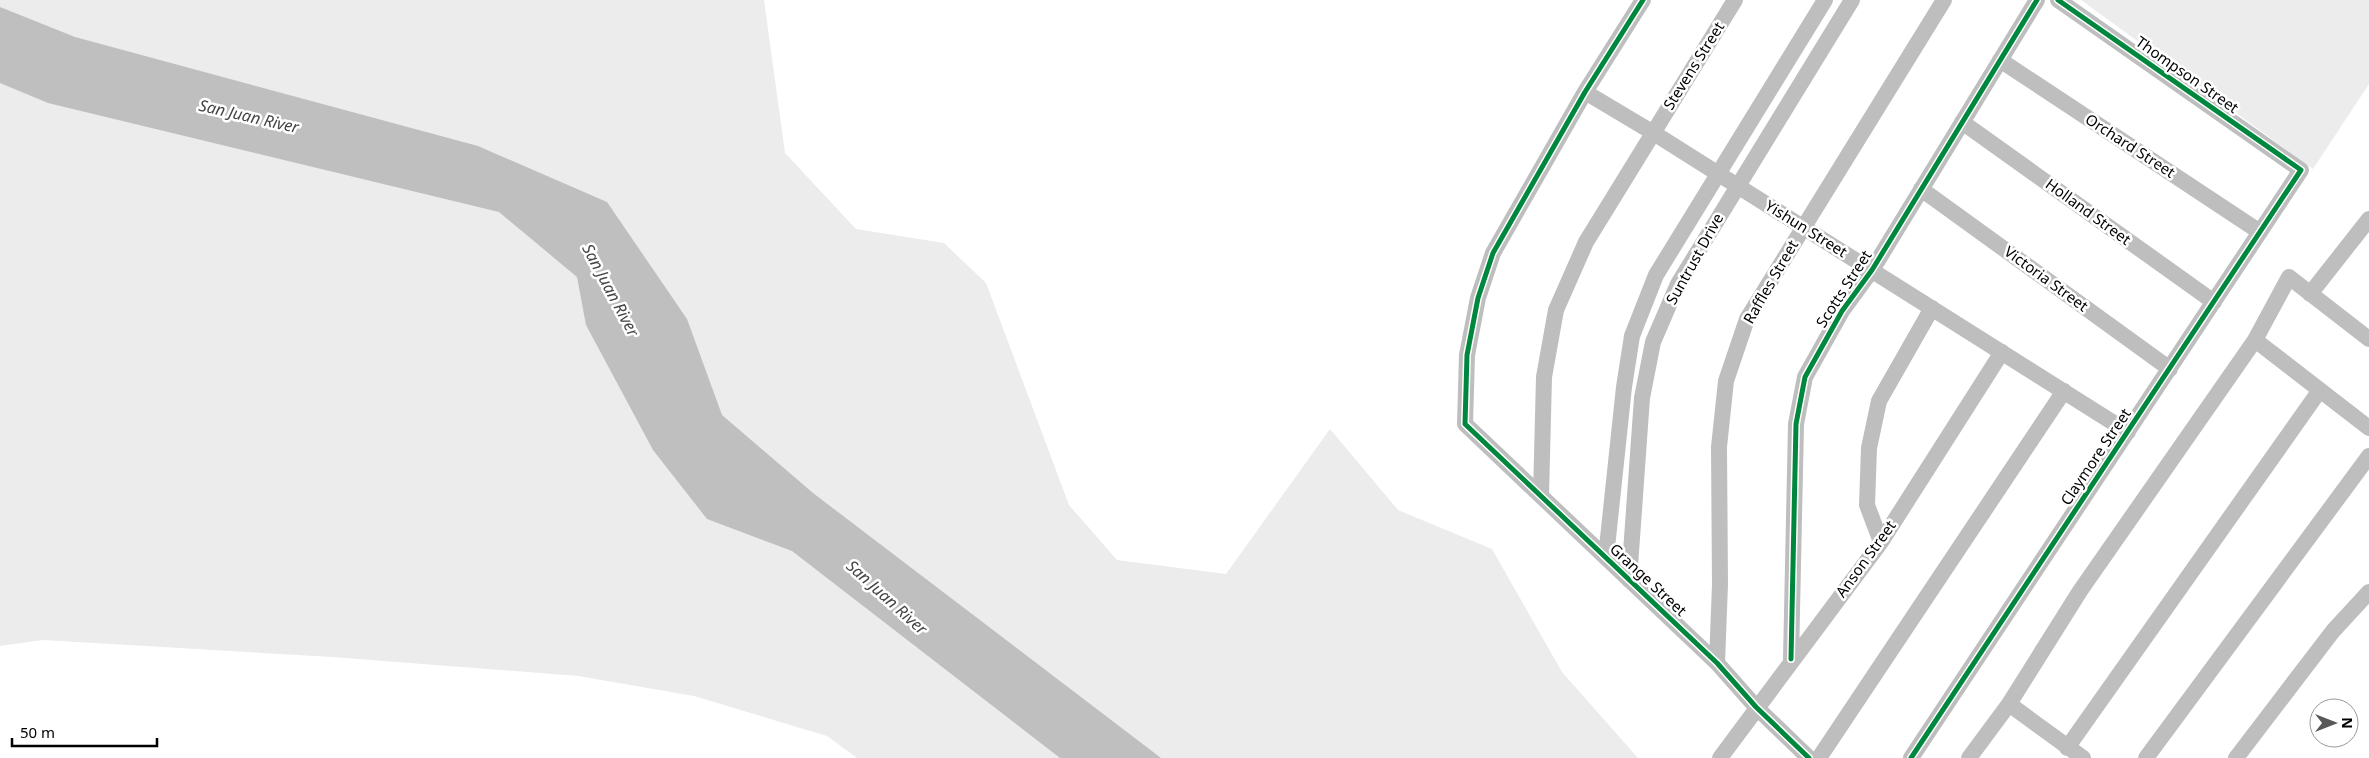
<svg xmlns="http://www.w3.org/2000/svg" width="2369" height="758" font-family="'Noto Sans',sans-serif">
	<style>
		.green { fill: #ececec }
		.water { fill: #bfbfbf }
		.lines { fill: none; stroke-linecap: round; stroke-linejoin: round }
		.street { stroke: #bebebe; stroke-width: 16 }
		.cycleway-casing { stroke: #fff; stroke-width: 8 }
		.cycleway { stroke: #00873e; stroke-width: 5 }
		.labels { text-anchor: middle; stroke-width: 5; stroke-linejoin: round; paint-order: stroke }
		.street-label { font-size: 15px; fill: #000; stroke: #fff }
		.water-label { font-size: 16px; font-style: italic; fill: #444; stroke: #fff }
	</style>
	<rect width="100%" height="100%" fill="#fff"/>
	<path class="green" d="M0,0H764L785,153L856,229L944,243L986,283L1069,505L1117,560L1226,574L1330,429L1398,510L1492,549L1562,672L1638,758H857L827,736L694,696L578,676L332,657L43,640L0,646Z
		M2081,0H2369V84L2313,169Z"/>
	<path class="water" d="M0,7L75,37L478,146L607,202L687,319L722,415L813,493L1161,758H1060L792,551L707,519L653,450L586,325L577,277L499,212L48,103L0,83Z"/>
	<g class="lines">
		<path class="street" d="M1643,0L1585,92L1493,253L1478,298L1467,355L1465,424L1717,663L1756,707L1809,758
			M2000,60L2260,232
			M1585,92L1652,132L2128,432
			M1962,122L2214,302
			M1921,189L2170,369
			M2310,294L2369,219
			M2255,340L2369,428
			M1541,496L1544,377L1556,310L1586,242L1735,0
			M1881,542L1867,505L1869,448L1879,401L1932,308
			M1606,557L1624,387L1632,336L1656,275L1825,0
			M1629,580L1642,398L1653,342L1678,284L1852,0
			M1791,659L1796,424L1805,377L1842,311L1872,270L2037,0
			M1717,663L1720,584L1719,447L1726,381L1747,319L1944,0
			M2067,748L2320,390
			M1720,758L1881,542L2002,352
			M1819,758L2064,391
			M1911,758L2301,170L2058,0
			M1969,758L2009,704
			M2083,758L2009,704L2080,591L2255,340L2289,277L2369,339
			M2146,758L2369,456
			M2236,758L2333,631L2369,592"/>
		<g class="cycleway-casing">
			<path id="cycleway" d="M1643,0L1585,92L1493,253L1478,298L1467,355L1465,424L1717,663L1756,707L1809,758
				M1791,659L1796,424L1805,377L1842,311L1872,270L2037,0
				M1911,758L2301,170L2058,0"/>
		</g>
		<use href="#cycleway" class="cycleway"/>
	</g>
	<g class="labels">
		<g class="street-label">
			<text transform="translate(1694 66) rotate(-58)" y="5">Stevens Street</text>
			<text transform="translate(2187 75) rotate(35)" y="5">Thompson Street</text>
			<text transform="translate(2130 146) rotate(33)" y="5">Orchard Street</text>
			<text transform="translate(2088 212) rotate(36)" y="5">Holland Street</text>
			<text transform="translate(1806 229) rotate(32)" y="5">Yishun Street</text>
			<text transform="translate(1695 259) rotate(-61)" y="5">Suntrust Drive</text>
			<text transform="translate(2046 279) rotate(36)" y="5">Victoria Street</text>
			<text transform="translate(1771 282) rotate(-60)" y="5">Raffles Street</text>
			<text transform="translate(1844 289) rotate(-57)" y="5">Scotts Street</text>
			<text transform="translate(2096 457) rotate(-56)" y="5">Claymore Street</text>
			<text transform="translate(1866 559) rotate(-54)" y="5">Anson Street</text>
			<text transform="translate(1648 580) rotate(43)" y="5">Grange Street</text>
		</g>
		<g class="water-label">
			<text transform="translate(249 116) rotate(13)" y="6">San Juan River</text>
			<text transform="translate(611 290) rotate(62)" y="6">San Juan River</text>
			<text transform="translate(887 597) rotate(42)" y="6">San Juan River</text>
		</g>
	</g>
	<g transform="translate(2334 723) rotate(90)"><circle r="24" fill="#ffffff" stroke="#999999"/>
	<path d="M0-4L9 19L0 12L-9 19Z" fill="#595959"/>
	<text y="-8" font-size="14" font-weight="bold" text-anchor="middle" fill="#000000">N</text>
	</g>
	<path d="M12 738v8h145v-8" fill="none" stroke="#000000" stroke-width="2.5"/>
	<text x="20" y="738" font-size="15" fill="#000000" stroke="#ffffff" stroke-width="4" paint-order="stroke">50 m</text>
</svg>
